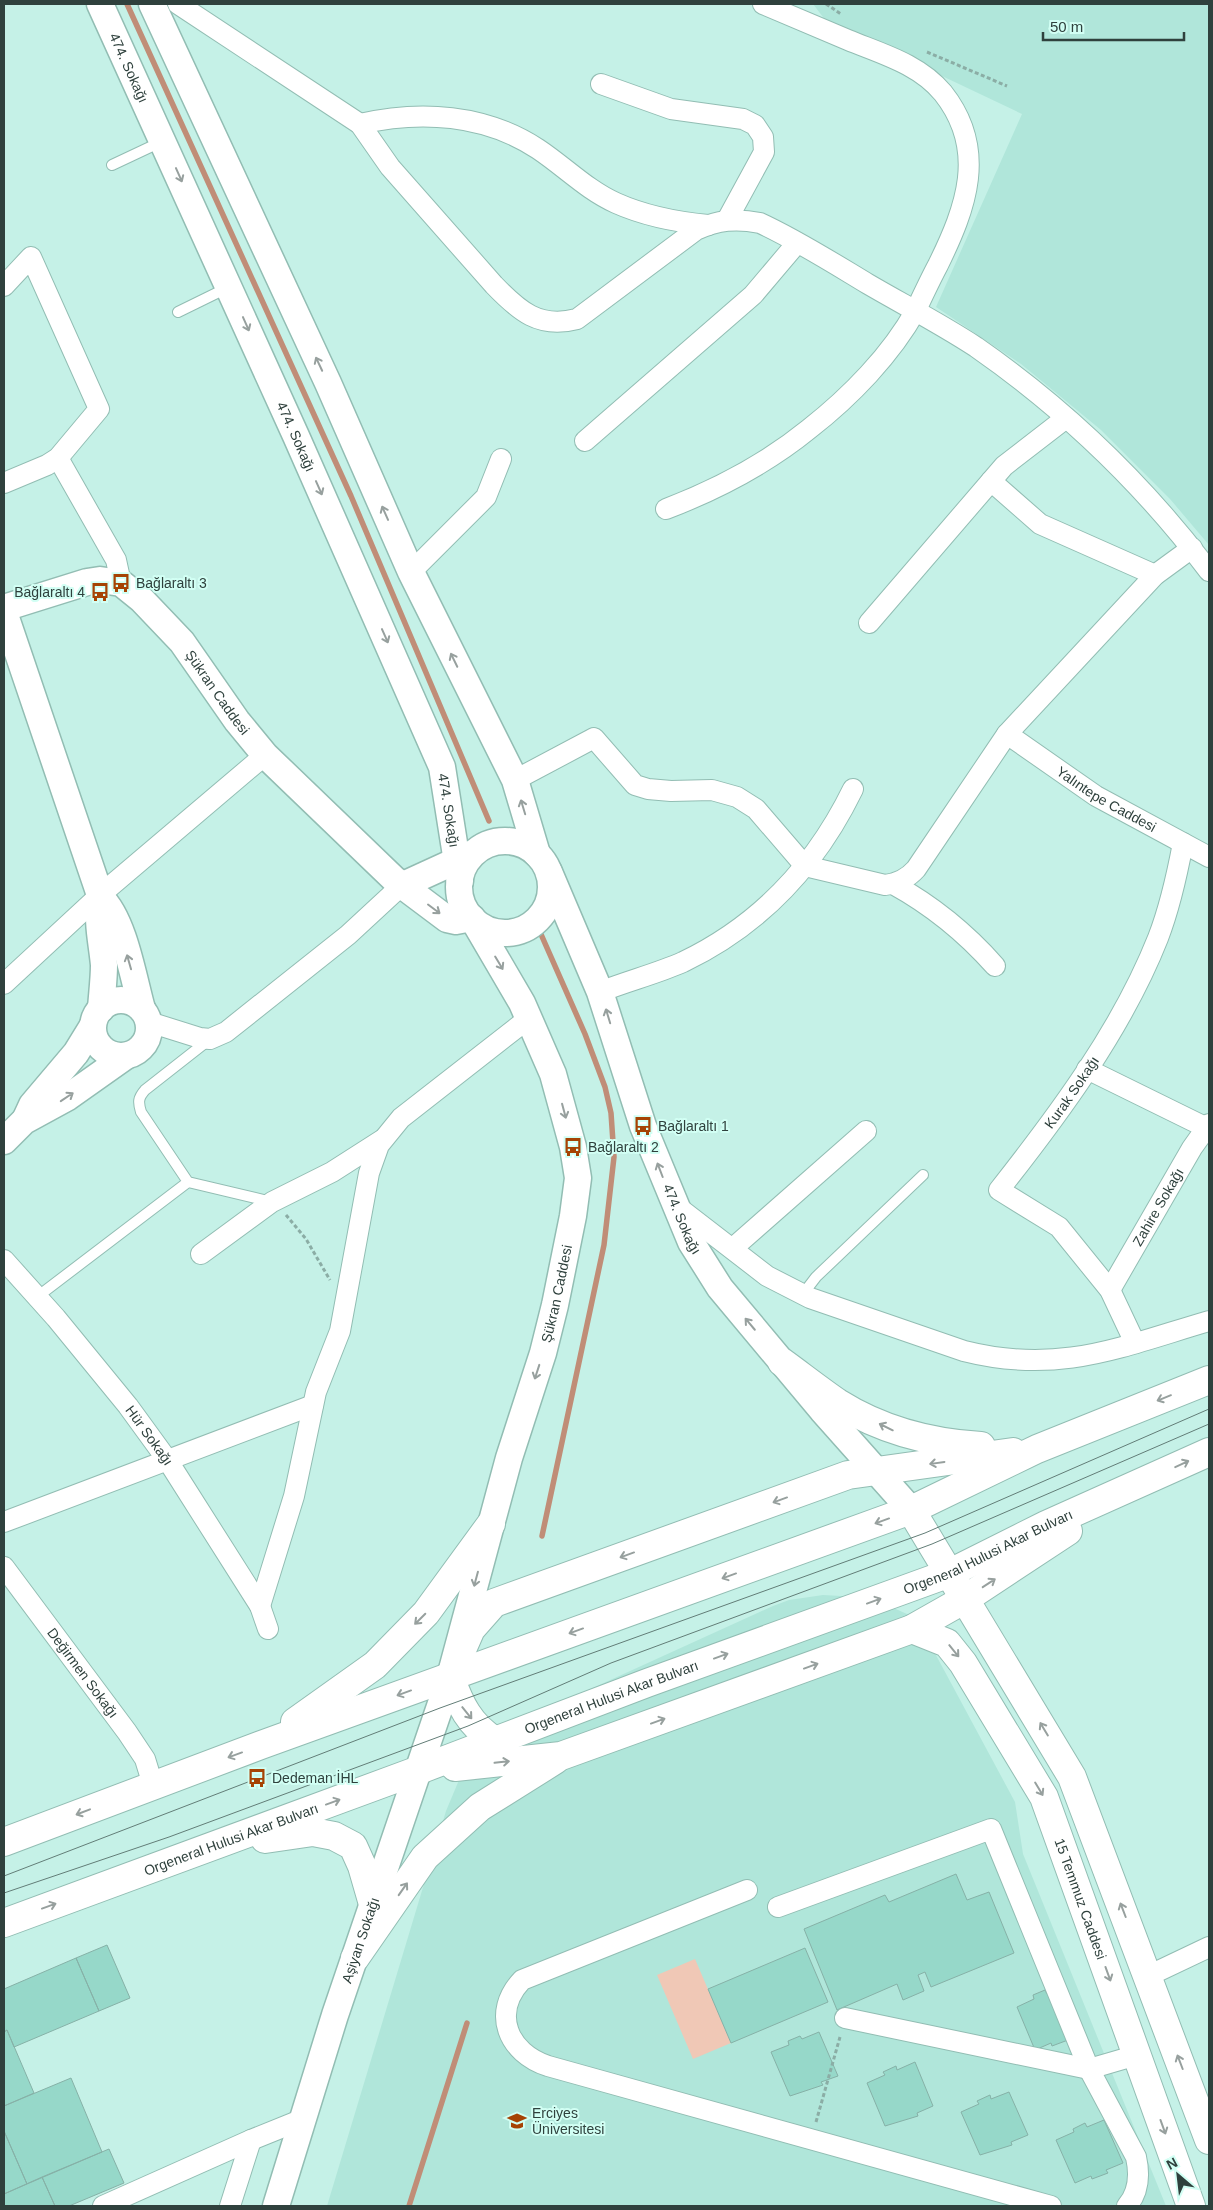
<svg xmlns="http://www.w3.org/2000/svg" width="1213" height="2210" font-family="Helvetica,sans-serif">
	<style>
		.built { fill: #b0e6da }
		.green { fill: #f0c8b6 }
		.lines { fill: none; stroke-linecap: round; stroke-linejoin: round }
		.stream { stroke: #c08d77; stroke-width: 5.5 }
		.building { fill: #96d8c9; stroke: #86b1a7 }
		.service-casing { stroke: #92bdb3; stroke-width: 12 }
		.minor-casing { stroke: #92bdb3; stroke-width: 22 }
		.tertiary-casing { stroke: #92bdb3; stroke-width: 29 }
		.secondary-casing { stroke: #92bdb3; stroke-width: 30 }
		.primary-casing { stroke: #92bdb3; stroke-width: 30 }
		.path { stroke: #8bada5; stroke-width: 3; stroke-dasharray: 4 2.5; stroke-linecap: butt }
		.service { stroke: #fff; stroke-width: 10 }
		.minor { stroke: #fff; stroke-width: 20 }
		.tertiary { stroke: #fff; stroke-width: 26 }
		.secondary { stroke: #fff; stroke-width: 28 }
		.primary { stroke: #fff; stroke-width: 28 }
		.tram { stroke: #627d77; stroke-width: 1 }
		.oneway { stroke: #97a09e }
		.labels { text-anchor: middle; stroke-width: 4; stroke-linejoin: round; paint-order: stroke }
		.street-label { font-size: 14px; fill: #2f413d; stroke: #d2fff4 }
		.poi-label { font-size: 14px; fill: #2f413d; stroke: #d2fff4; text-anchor: start }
	</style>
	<rect width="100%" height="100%" fill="#c5f1e7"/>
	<path class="built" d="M813,4H1209V545L1170,499L1101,430L1021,364L936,307L1022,114L826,21Z
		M823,1595L860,1597L880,1602L916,1618L1015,1802L1023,1854L1166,2206H327L446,1811L459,1780L516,1723L773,1606L789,1600Z"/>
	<path class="green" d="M695,1959L731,2043L693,2059L657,1975Z"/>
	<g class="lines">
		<path class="stream" d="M127,4L351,496L489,821
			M540,932L585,1034L605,1087L611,1113L614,1157L604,1245L542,1536
			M409,2206L467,2023"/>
	</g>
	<path class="building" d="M956,1874L967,1900L989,1892L1014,1953L931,1987L925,1972L918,1975L924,1991L903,2000L897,1984L837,2010L804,1929L885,1895L889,1902Z
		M107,1945L130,1998L99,2011L76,1958Z
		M805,1948L828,2002L731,2043L708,1989Z
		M76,1958L99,2011L14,2047L7,2030L4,2032V1989Z
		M1065,1987L1068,2040L1052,2046L1051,2043L1035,2050L1017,2007L1034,1999L1033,1995L1045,1990L1047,1994Z
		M7,2030L34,2093L4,2106V2032Z
		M819,2032L838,2076L821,2082L823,2085L790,2096L771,2052L789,2045L788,2041L800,2036L802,2039Z
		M915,2062L933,2106L917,2113L918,2116L885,2126L867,2083L885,2075L883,2072L896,2066L897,2070Z
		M71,2078L102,2152L27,2184L4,2131V2106Z
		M1009,2092L1028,2135L1011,2142L1012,2145L980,2155L961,2112L979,2104L977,2101L990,2095L991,2099Z
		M1104,2120L1123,2163L1106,2170L1108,2173L1092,2179L1091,2176L1075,2183L1056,2140L1074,2132L1073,2129L1085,2123L1087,2127Z
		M4,2131L27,2184L4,2194Z
		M109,2149L124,2183L69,2206H55L42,2177Z
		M42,2177L55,2206H4V2194Z"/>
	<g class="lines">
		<g class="service-casing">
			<path id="service" d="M112,165L163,141
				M178,312L229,287
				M188,1182L272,1202
				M803,1294L816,1277L923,1175
				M37,1297L188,1182L141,1112C138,1102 138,1098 145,1090L210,1039"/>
		</g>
		<g class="minor-casing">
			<g id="minor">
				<path d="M178,4L360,124L390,167L494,285C519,311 539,329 577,319L696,230C718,220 736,218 760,223C797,240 833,263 868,284C904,305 941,324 976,347C1065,409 1144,485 1209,571"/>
				<path d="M601,84L671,109L743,119L755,125L763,137L764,152L727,220"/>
				<path d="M360,124C420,110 485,114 538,149C565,167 587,190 616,203C645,216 676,222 708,225"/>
				<path d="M4,286L31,257L99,409L58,458L47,465L4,483"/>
				<path d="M585,441L753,295L797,243"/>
				<path d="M58,458L116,560L121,583"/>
				<path d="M991,481L1040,524L1155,575"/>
				<path d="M666,509C718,489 766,464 809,429C850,397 891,355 916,310C923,295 930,280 938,265C966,208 988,150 943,93C919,64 882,54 848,40C819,28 791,16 763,4"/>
				<path d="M411,572L486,497L501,459"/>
				<path d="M869,623L1004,466L1066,418"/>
				<path id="s1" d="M1007,734L1096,796L1209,857"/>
				<path d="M515,780L594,738L635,785L648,789L671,791L712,790L737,797L756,809L805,866L885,885C898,883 907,879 916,869L1007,734L1155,575L1192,548"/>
				<path d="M893,884C933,906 965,932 995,966"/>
				<path d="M4,984L100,895L265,755"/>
				<path d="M600,992C627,981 656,974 683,962C760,925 816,865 853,789"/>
				<path d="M149,1022L200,1038L210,1039L226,1032L348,935L401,886"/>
				<path d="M1087,1069L1207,1128"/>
				<path d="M675,1205L767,1276L810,1298L964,1351C1059,1375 1120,1347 1209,1321"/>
				<path d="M733,1248L866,1131"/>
				<path d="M201,1254L272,1202L332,1172L382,1140"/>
				<path id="s2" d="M4,1260L56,1318L128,1406L168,1461L260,1606L268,1629"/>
				<path id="s3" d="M1110,1290L1192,1148L1209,1124"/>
				<path id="s4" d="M1135,1343L1110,1290L1059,1227L999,1190C1059,1114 1122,1029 1158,938C1170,907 1177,875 1183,843"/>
				<path d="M4,1522L313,1405"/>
				<path id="s5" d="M4,1567L127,1732L145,1759L153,1785"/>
				<path d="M260,1606L294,1496L316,1392L340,1331L369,1173L379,1145L401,1118L529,1018"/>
				<path d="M747,1890L522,1980C491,2013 508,2053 548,2066L1051,2206"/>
				<path d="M778,1907L991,1829L1089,2069L1136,2157C1140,2175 1139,2192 1127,2206"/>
				<path d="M1148,1976L1209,1947"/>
				<path d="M845,2018L1089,2069L1137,2055"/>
				<path d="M103,2206L251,2140L303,2119"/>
				<path d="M230,2206L251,2140"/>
			</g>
		</g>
		<g class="tertiary-casing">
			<g id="tertiary">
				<path id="s6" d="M100,4L296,436L442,767L460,881"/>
				<path d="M152,4L328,383L411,572L515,780L537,854"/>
				<path id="s7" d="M4,608L87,582L100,580L121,583L142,600L182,642L237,721L265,755L395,880L447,919L456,921L472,918"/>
				<path d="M4,612L101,898C124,920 133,977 142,1009"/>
				<circle cx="505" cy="887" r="46"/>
				<path id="s8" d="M549,872L600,992L643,1126L691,1242L720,1288L822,1410L911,1510"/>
				<path d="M401,886L471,854"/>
				<circle cx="121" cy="1028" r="28"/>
				<path d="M101,1009C102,994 104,979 104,965C102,942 96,921 101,898"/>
				<path d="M26,1118L32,1105L76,1053L92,1027"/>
				<path d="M4,1141L24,1121L68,1097L126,1056"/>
				<path id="s9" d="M276,2206L335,2015L450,1677L509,1458L543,1353L555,1305L573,1216L578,1178L573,1147L553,1074L522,1003L474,921"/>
			</g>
		</g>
		<g class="secondary-casing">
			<g id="secondary">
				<path d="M911,1510L1072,1777L1209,2140"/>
				<path id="s10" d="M912,1629L947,1643L963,1663L1044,1797L1191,2206"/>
			</g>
		</g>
		<g class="primary-casing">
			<g id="primary">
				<path d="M782,1362C800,1375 819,1390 838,1403C881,1430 931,1443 981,1446"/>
				<path d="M295,1722L375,1665L426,1613L491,1524"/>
				<path d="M495,1741C469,1725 460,1704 450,1677L471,1629L494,1603L848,1475L1013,1452"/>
				<path d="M455,1767L561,1756L912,1629L965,1599L1068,1531"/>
				<path d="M265,1839L313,1832L334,1836L353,1846L362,1866L373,1904"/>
				<path d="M4,1842L261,1745L911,1510L1037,1449L1209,1380"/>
				<path id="s11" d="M4,1923L419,1770L647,1683L950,1573L1046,1525L1209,1452"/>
				<path d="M355,1958L425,1857L480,1807L555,1760"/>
			</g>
		</g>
		<path class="path" d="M826,4L841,14
			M927,52L1007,86
			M286,1215L306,1239L330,1280
			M816,2122L840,2037"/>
		<use href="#service" class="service"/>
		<use href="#minor" class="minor"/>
		<use href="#tertiary" class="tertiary"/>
		<use href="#secondary" class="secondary"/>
		<use href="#primary" class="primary"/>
		<path class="tram" d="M4,1876L440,1708L925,1533L1209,1409
			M4,1893L169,1837L468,1726L611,1663L932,1544L1209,1424"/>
	</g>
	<defs><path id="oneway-shaft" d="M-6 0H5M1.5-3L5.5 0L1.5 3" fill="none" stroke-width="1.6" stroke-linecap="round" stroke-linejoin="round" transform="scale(1.25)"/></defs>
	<g class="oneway">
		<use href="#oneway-shaft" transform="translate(179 175) rotate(66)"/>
		<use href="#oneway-shaft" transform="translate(246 324) rotate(66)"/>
		<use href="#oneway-shaft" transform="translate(319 364) rotate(-115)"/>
		<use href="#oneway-shaft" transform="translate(319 488) rotate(66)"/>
		<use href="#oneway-shaft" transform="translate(385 513) rotate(-114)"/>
		<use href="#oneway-shaft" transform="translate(385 636) rotate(66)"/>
		<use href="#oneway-shaft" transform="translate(454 660) rotate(-116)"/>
		<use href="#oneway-shaft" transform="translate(523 807) rotate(-107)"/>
		<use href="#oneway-shaft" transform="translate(434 909) rotate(37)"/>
		<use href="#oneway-shaft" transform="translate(129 962) rotate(-106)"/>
		<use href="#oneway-shaft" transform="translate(499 963) rotate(59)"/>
		<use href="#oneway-shaft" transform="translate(608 1016) rotate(-107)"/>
		<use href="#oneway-shaft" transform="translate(67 1097) rotate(-34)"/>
		<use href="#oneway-shaft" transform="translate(564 1111) rotate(75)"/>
		<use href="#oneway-shaft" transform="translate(660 1170) rotate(-111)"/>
		<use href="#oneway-shaft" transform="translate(750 1324) rotate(-130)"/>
		<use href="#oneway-shaft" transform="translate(537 1372) rotate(108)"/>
		<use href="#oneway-shaft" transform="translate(1164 1398) rotate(158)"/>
		<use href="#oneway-shaft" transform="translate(886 1427) rotate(-154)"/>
		<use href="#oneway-shaft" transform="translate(937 1463) rotate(172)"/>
		<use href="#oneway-shaft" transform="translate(1182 1464) rotate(-25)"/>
		<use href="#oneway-shaft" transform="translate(780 1500) rotate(160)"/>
		<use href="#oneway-shaft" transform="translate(882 1521) rotate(160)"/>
		<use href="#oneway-shaft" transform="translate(627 1555) rotate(160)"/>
		<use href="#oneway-shaft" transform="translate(729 1576) rotate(160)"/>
		<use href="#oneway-shaft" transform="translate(476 1579) rotate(105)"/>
		<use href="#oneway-shaft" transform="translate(989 1583) rotate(-33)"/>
		<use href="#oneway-shaft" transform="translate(874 1601) rotate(-20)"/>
		<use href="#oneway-shaft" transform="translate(420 1619) rotate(135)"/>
		<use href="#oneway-shaft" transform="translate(576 1631) rotate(160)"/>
		<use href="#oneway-shaft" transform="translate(954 1651) rotate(51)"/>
		<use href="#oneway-shaft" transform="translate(721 1656) rotate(-20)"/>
		<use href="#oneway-shaft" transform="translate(811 1666) rotate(-20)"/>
		<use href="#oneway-shaft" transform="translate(404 1693) rotate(160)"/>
		<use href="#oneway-shaft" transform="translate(467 1713) rotate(51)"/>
		<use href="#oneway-shaft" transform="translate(658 1721) rotate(-20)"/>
		<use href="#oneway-shaft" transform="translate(1044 1729) rotate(-121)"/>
		<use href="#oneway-shaft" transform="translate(235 1755) rotate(160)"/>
		<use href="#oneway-shaft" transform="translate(502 1762) rotate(-6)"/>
		<use href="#oneway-shaft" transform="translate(1039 1789) rotate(59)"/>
		<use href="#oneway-shaft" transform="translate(333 1802) rotate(-20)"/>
		<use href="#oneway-shaft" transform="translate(83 1812) rotate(159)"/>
		<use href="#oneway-shaft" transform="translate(403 1889) rotate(-55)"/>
		<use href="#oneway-shaft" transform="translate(49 1906) rotate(-20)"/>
		<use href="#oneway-shaft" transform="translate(1123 1910) rotate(-111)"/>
		<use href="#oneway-shaft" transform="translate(1108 1974) rotate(70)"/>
		<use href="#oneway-shaft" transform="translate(1180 2062) rotate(-111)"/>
		<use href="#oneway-shaft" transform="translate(1163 2127) rotate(70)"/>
	</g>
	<defs>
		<g id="bus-bare" transform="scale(1.5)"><path d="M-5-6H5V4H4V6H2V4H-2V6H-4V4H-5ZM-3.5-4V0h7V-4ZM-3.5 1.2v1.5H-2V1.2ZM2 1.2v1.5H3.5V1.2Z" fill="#a64304" stroke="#d2fff4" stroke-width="2.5" paint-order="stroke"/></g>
		<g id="university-bare" transform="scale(1.5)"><path d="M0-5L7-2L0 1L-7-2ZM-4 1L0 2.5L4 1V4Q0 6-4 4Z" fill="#a64304" stroke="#d2fff4" stroke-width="2.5" paint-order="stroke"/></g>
	</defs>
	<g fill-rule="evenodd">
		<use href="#bus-bare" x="121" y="583"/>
		<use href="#bus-bare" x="100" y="592"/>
		<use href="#bus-bare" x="643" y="1126"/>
		<use href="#bus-bare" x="573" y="1147"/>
		<use href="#bus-bare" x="257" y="1778"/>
		<use href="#university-bare" x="517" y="2121"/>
	</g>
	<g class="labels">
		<g class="street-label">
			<text dy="5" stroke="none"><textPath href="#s6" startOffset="70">474. Sokağı</textPath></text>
			<text dy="5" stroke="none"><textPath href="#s6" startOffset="475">474. Sokağı</textPath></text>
			<text dy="5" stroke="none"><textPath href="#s7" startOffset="268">Şükran Caddesi</textPath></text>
			<text dy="5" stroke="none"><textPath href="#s1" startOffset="119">Yalıntepe Caddesi</textPath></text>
			<text dy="5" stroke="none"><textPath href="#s6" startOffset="880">474. Sokağı</textPath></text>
			<text dy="5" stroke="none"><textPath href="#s4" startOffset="332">Kurak Sokağı</textPath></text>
			<text dy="5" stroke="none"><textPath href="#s3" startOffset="96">Zahire Sokağı</textPath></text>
			<text dy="5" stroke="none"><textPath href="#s8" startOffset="372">474. Sokağı</textPath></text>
			<text dy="5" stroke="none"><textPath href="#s9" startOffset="955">Şükran Caddesi</textPath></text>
			<text dy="5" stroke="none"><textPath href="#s2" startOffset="228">Hür Sokağı</textPath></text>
			<text dy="5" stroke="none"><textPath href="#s11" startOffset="1052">Orgeneral Hulusi Akar Bulvarı</textPath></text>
			<text dy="5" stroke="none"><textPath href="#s5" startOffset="132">Değirmen Sokağı</textPath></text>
			<text dy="5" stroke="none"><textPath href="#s11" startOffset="648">Orgeneral Hulusi Akar Bulvarı</textPath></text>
			<text dy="5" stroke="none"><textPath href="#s11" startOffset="242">Orgeneral Hulusi Akar Bulvarı</textPath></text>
			<text dy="5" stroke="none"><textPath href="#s10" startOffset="328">15 Temmuz Caddesi</textPath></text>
			<text dy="5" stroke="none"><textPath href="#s9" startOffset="279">Aşiyan Sokağı</textPath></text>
		</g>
		<g class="poi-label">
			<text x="136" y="588">Bağlaraltı 3</text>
			<text x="85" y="597" text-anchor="end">Bağlaraltı 4</text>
			<text x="658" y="1131">Bağlaraltı 1</text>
			<text x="588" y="1152">Bağlaraltı 2</text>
			<text x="272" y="1783">Dedeman İHL</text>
			<text x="532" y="2118">Erciyes<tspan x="532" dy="16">Üniversitesi</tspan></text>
		</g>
	</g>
	<rect width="1213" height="2210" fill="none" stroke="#2f413d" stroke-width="10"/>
	<g transform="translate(1178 2175) rotate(332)" stroke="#d2fff4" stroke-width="4" paint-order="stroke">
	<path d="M0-4L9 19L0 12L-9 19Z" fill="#2f413d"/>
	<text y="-8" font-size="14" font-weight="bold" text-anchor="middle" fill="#2f413d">N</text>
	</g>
	<path d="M1043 32v8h141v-8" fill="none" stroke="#2f413d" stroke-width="2.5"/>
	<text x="1050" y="32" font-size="15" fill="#2f413d" stroke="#d2fff4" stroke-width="4" paint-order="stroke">50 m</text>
</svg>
